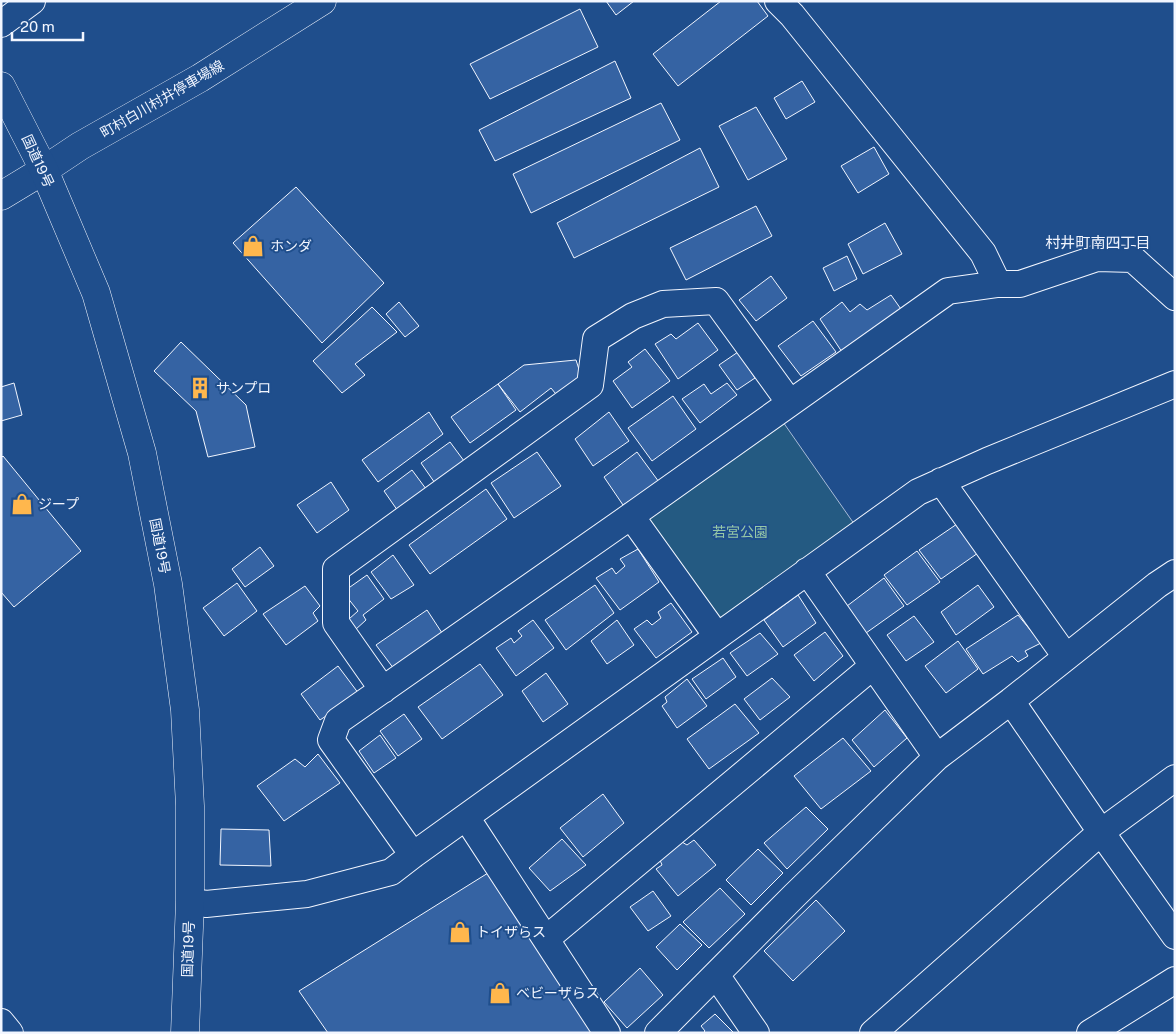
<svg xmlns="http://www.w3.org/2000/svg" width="1176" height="1034" font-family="'Public Sans','Noto Sans JP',sans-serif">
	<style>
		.green { fill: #245a82; stroke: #a8bbd7 }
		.building { fill: #3563a3; stroke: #f2f6ff }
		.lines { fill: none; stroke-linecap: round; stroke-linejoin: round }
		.minor-casing { stroke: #f2f6ff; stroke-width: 28 }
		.major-casing { stroke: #f2f6ff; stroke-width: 29 }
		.highway-casing { stroke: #f2f6ff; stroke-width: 29 }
		.minor { stroke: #1f4e8c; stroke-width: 26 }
		.major { stroke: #1f4e8c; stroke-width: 28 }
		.highway { stroke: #1f4e8c; stroke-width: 28 }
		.labels { text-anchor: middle; stroke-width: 4; stroke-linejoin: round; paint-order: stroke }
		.street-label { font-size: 14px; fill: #f2f6ff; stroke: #1f4e8c }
		.poi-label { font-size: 14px; fill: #f2f6ff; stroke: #1f4e8c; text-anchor: start }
		.park-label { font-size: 14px; fill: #97c8a6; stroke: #1f4e8c }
		.neighbourhood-label { font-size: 15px; fill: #f2f6ff; stroke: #1f4e8c }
	</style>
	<rect width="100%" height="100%" fill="#1f4e8c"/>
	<path class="green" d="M783,422L857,528L720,627L645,519Z"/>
	<path class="building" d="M606,1H634L616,15Z
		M721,1H757L768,16L678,86L653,54Z
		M580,9L598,47L490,99L470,64Z
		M615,61L631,98L495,161L479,130Z
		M802,81L815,102L786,119L774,98Z
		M661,103L680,140L531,213L513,174Z
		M756,107L787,159L748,180L719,126Z
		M874,147L889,174L858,193L841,166Z
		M700,148L719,187L574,258L557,223Z
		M296,187L384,283L322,343L233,243Z
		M756,206L772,236L686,280L670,248Z
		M885,223L902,254L863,274L848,244Z
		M847,256L857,279L834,291L823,268Z
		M771,276L787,298L756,321L739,300Z
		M891,295L903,312L844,355L820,319L842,302L850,312L860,304L867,310Z
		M399,302L419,326L405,337L386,314Z
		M372,307L397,332L355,364L365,375L342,393L313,361Z
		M813,321L836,352L801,376L778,346Z
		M698,323L718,350L678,379L655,344L671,334L676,339Z
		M181,342L246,405L255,447L208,457L196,411L154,371Z
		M645,349L670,381L632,408L613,381L632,367L628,362Z
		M738,352L755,378L737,390L719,365Z
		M576,360L584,385L560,399L551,388L520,412L498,384L524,365Z
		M14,383L22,415L1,421V387Z
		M727,383L737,395L700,423L682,399L704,384L711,394Z
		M498,384L516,410L470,443L451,417Z
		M673,396L696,429L652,461L628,428Z
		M429,412L443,434L378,482L362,460Z
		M609,412L629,441L593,466L575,439Z
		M450,442L467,465L437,486L421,463Z
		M537,452L561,486L514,518L491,483Z
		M637,452L659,482L623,505L604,477Z
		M3,456L81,551L14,607L1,592V458Z
		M412,470L429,493L400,514L384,491Z
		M331,482L349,510L317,533L297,505Z
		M486,489L507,519L430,574L409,545Z
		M957,524L978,553L941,579L919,550Z
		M260,547L274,566L245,587L232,569Z
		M638,549L659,582L620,610L596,578L612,568L616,574L625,566L620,559Z
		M917,551L940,582L907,605L884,575Z
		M393,555L414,585L391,599L371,572Z
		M367,575L384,599L363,615L366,620L355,630L349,619L358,611L343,592Z
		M884,578L904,606L866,633L847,606Z
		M237,583L257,611L224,636L203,608Z
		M595,585L614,613L566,650L545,620Z
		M978,585L994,607L956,635L941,612Z
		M305,586L320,606L313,613L318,621L286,645L263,614Z
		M798,595L816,623L783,647L764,620Z
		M671,603L692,632L656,658L634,629L647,620L652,625L661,618L658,612Z
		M427,610L446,639L397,673L376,645Z
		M1018,615L1041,643L1025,651L1028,656L1018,662L1012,656L983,674L966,649Z
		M914,616L934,642L906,661L887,635Z
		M533,620L554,648L516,676L496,648L511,638L514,643L522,636L518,631Z
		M617,620L634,645L607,664L591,641Z
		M825,632L843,656L814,681L794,655Z
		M760,633L778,654L747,676L730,653Z
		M958,641L978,669L946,693L925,666Z
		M723,658L736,677L706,699L692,679Z
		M480,664L503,695L442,739L418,707Z
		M338,666L359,694L320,720L301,694Z
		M546,673L568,704L543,722L522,691Z
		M772,678L790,697L760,720L744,699Z
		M687,679L707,706L677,728L662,706L667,702L665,697Z
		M735,704L759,733L709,769L687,739Z
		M885,710L907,738L874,767L852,740Z
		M404,714L422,739L398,756L380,731Z
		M380,735L396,758L374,773L359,751Z
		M843,738L871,771L821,809L794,776Z
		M318,754L340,783L284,821L257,786L295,759L305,767Z
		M603,794L624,823L583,857L560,828Z
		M806,807L828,829L787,869L764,843Z
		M221,829L269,830L271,866L220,865Z
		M562,839L586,865L550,891L529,868Z
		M694,840L716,865L678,896L656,869L662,865L660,860L682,842L687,845Z
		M758,849L783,873L751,905L726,880Z
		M488,873L593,1033H328L299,991Z
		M720,888L745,914L709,948L683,922Z
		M653,891L671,916L648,931L630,907Z
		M816,900L845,931L793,981L764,951Z
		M680,924L702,945L677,970L656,947Z
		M640,968L663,995L627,1028L604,1002Z
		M715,1014L734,1033H703L705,1031L701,1026Z"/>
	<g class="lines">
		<g class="minor-casing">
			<path id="minor" d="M778,1L792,15L983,253L998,284
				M1,24L32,1
				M941,481L1066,657
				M631,516L717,636
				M807,571L937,757
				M383,690L336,623V569L590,385L596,339L633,316L663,304L716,301L790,403
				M1011,701L1101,832L1175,936
				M466,817L607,1033
				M413,855L331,740L338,721L631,516L948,291L998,284H1020L1097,258L1133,259L1175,297
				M190,901L206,904L307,894L391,872L413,855L918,492L987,461L1175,384
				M546,939L873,666
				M716,975L756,1033
				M1,1022L10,1033
				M658,1033L795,895L937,757L1011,701L1157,585L1175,573
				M873,1033L1101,832L1175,778
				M1090,1033L1175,980"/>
		</g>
		<g class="major-casing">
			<path id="major" d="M1,196L44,170L80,146L200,78L322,1"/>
		</g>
		<g class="highway-casing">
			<path id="highway" d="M1,86L44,170L96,293L142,453L168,584L185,710L190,806V901L185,1033"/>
		</g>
		<use href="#minor" class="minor"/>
		<use href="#major" class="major"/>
		<use href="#highway" class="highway"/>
	</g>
	<defs>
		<g id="shop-bare" transform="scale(1.725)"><path d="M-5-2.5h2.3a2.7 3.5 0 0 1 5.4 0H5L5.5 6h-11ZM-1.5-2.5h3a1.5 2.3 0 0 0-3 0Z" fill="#ffb74d" stroke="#1f4e8c" stroke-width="2.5" paint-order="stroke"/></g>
		<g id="building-bare" transform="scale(1.725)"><path d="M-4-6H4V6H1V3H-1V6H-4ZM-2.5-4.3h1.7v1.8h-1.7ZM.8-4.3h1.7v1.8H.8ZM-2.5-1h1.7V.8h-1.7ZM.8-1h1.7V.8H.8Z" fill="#ffb74d" stroke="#1f4e8c" stroke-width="2.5" paint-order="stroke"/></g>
	</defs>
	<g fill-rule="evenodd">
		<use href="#shop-bare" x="253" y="246"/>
		<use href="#building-bare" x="200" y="388"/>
		<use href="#shop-bare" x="22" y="504"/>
		<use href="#shop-bare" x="460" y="932"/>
		<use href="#shop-bare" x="500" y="993"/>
	</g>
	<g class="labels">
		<g class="street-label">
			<text transform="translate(162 99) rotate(-30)" y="5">町村白川村井停車場線</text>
			<text transform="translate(38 161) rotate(65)" y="5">国道19号</text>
			<text transform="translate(160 546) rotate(79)" y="5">国道19号</text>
			<text transform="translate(188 949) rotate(-88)" y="5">国道19号</text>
		</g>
		<g class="poi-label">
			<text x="270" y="251">ホンダ</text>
			<text x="216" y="393">サンプロ</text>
			<text x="38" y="509">ジープ</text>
			<text x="476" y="937">トイザらス</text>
			<text x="516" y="998">ベビーザらス</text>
		</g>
		<g class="park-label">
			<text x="740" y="537">若宮公園</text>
		</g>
		<g class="neighbourhood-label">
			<text x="1098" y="248">村井町南四丁目</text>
		</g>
	</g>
	<rect width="1176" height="1034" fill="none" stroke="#f2f6ff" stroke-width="5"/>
	<path d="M12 32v8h71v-8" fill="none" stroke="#f2f6ff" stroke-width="2.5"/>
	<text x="20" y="32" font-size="15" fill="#f2f6ff" stroke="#1f4e8c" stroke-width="4" paint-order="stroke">20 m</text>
</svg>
